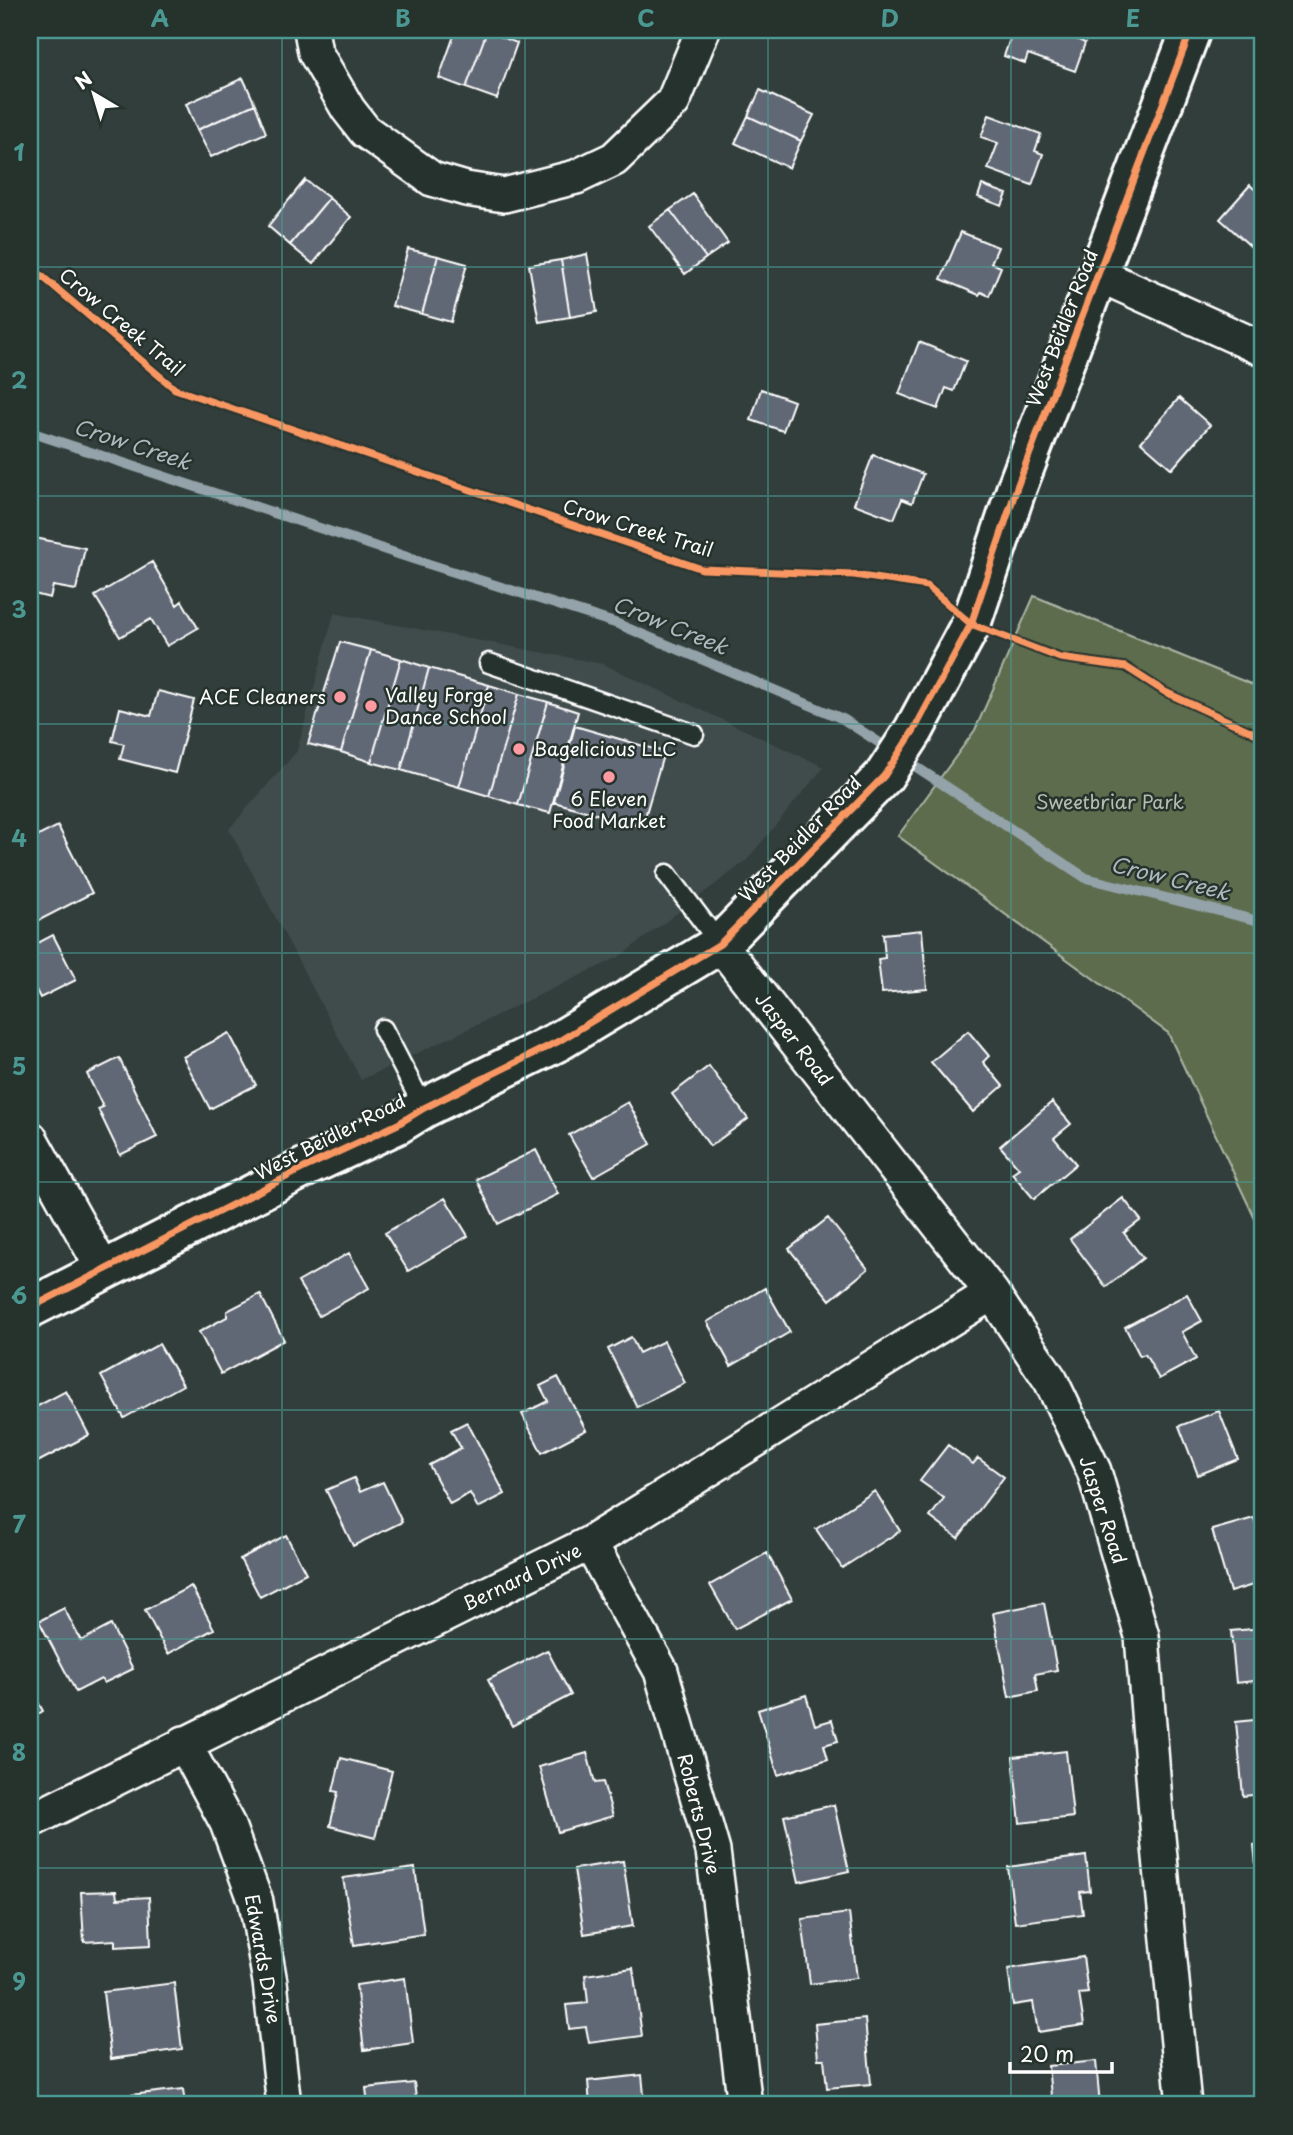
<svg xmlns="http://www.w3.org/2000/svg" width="1293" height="2135" font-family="'Playpen Sans',sans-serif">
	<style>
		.built { fill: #404b4c }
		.green { fill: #5d6c4e; stroke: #aeb6a6; stroke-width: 2 }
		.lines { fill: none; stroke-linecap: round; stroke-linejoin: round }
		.stream { stroke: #93a3a9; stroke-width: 10 }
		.building { fill: #616875; stroke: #fff; stroke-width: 2 }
		.lane-casing { stroke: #fff; stroke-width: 23 }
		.street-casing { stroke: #fff; stroke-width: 38 }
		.secondary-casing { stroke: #fff; stroke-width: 44 }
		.lane { stroke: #26332d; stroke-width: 18 }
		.street { stroke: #26332d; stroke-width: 33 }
		.secondary { stroke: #26332d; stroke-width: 38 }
		.cycleway-casing { stroke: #26332d; stroke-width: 11 }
		.cycleway { stroke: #f99763; stroke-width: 7 }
		.grid { fill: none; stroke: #4b9892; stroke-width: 2; stroke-opacity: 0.55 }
		.poi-dot { fill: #ff9aa2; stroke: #26332d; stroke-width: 2.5 }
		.labels { text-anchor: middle; stroke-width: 5; stroke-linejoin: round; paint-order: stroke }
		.street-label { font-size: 19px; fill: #fff; stroke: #26332d }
		.poi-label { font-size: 19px; fill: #fff; stroke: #26332d; text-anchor: start }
		.park-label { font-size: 19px; fill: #b6bdaf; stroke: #26332d }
		.water-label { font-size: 21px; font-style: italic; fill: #aebabf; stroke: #26332d }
		.neatline { fill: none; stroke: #4b9892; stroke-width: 2.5 }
		.grid-label { font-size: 23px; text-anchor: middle; font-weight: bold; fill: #4b9892 }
	</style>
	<rect width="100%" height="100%" fill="#323e3b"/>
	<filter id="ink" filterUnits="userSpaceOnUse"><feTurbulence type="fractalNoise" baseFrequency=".0143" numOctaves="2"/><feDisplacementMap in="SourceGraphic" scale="14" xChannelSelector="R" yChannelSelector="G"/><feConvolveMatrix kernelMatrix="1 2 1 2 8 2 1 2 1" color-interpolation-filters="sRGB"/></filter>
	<g filter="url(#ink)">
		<path class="built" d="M334,613L603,664L824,767L746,861L619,957L361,1080L229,829L297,751Z"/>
		<path class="green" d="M1034,596L1263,689V1236L1168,1033L898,836L975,730Z"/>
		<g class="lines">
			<path class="stream" d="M30,432L413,559L618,624L843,719L1086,878L1263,922"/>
		</g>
		<path class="building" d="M456,30L487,31L466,88L439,78Z
			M1013,30H1080L1076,39L1085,43L1075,71L1028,54L1025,63L1004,56Z
			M487,31L517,43L497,99L466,88Z
			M243,78L255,104L197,130L186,104Z
			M760,90L814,115L801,141L748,116Z
			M255,104L266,133L211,157L197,130Z
			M989,115L1041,134L1035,151L1043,154L1032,185L988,169L998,143L981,137Z
			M748,116L801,141L789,168L735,143Z
			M305,180L329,198L290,245L268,226Z
			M982,185L1007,194L1002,206L978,197Z
			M1250,185L1263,197V248L1258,253L1220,219Z
			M693,194L728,243L706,258L670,210Z
			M329,198L351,217L313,264L290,245Z
			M670,210L706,258L685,274L649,226Z
			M961,232L998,247L991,263L1001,267L989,296L981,292L979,295L941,279Z
			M408,249L438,256L422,314L392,306Z
			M587,254L597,312L570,317L561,260Z
			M438,256L467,264L451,322L422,314Z
			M561,260L570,317L539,322L529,265Z
			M919,342L966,361L954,391L946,388L938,409L899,394Z
			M761,389L794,401L783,431L751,420Z
			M1179,398L1210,425L1172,469L1141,442Z
			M873,455L923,474L912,503L902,499L894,519L854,504Z
			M30,537L85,548L76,590L53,586L50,598L30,593Z
			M152,562L177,605L182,601L198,628L167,646L151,619L120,637L95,596Z
			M340,642L371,650L341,752L308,744Z
			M371,650L401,659L371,762L341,752Z
			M401,659L429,668L401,770L371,762Z
			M429,668L489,685L459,787L401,770Z
			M489,685L519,694L489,796L459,787Z
			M158,691L194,700L175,773L120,759L124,744L112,741L120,708L151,716Z
			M519,694L548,702L518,805L489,796Z
			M548,702L578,712L550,813L518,805Z
			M575,726L664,752L642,827L554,802Z
			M58,826L92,893L36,922L30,910V840Z
			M922,930L927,989L882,993L878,959L885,958L883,934Z
			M53,935L76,980L40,998L30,978V947Z
			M968,1031L989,1056L983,1062L1003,1086L973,1112L931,1062Z
			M229,1033L256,1085L210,1109L183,1057Z
			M119,1058L157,1137L120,1155L98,1109L103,1107L87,1074Z
			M709,1066L748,1119L710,1146L672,1094Z
			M628,1102L651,1144L593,1177L569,1135Z
			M1052,1102L1071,1124L1054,1138L1076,1164L1034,1199L1012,1173L1019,1168L1000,1146Z
			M536,1150L558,1194L498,1224L476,1179Z
			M445,1198L468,1236L408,1271L385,1233Z
			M1123,1198L1141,1220L1124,1233L1143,1258L1106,1287L1070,1239Z
			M828,1218L868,1269L830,1300L789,1249Z
			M349,1253L369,1288L319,1316L298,1282Z
			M765,1288L790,1332L731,1366L707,1322Z
			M260,1294L284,1340L221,1374L199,1332L227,1317V1311Z
			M1187,1294L1202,1321L1182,1332L1196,1359L1159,1379L1145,1354L1140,1356L1125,1327Z
			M631,1337L639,1353L664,1341L685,1383L637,1407L608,1349Z
			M159,1344L183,1385L124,1418L101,1376Z
			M558,1377L586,1430L542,1453L522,1414L548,1401L540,1386Z
			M66,1391L89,1435L30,1466V1410Z
			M1219,1411L1238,1459L1198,1475L1179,1426Z
			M467,1422L505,1494L478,1508L470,1493L450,1504L429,1465L461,1448L451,1430Z
			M948,1445L973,1464L978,1458L1004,1477L958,1538L930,1517L944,1498L920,1481Z
			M354,1478L360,1492L383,1482L402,1522L353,1546L326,1490Z
			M875,1491L900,1531L842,1568L816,1529Z
			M1254,1518L1263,1548V1582L1230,1592L1212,1530Z
			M286,1535L306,1573L260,1597L240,1559Z
			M767,1553L792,1599L735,1629L710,1585Z
			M191,1586L214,1629L168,1654L145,1610Z
			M1044,1603L1057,1670L1035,1674L1038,1691L1009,1697L993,1613Z
			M64,1608L81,1641L111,1625L133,1669L104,1683L101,1679L76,1692L39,1621Z
			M1263,1628V1680L1236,1683L1231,1631Z
			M547,1650L571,1695L512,1726L488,1680Z
			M30,1688L43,1711L30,1719Z
			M806,1695L815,1725L832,1720L838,1741L824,1745L828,1759L778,1775L758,1710Z
			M1263,1719V1794L1243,1796L1236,1722Z
			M1066,1751L1073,1817L1020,1823L1013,1757Z
			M587,1753L595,1783L603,1782L613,1816L558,1832L539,1767Z
			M341,1758L392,1771L375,1838L330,1826L338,1792L333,1791Z
			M834,1805L849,1871L799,1882L784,1816Z
			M1263,1844V1895H1259L1254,1845Z
			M1086,1856L1090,1891L1080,1892L1083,1914L1015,1923L1008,1867Z
			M623,1861L633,1926L584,1934L574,1869Z
			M415,1868L424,1934L354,1945L343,1878Z
			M116,1891L117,1899L149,1897L151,1945L115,1947V1940L84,1942L81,1892Z
			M849,1913L857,1978L810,1984L802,1919Z
			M1258,1937H1263V1971Z
			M1083,1957L1088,1993L1079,1994L1084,2025L1038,2032L1033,2002L1013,2005L1008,1969Z
			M633,1968L642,2036L589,2043L586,2027L569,2029L566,2005L588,2003L585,1975Z
			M405,1978L413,2043L364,2050L356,1985Z
			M174,1983L182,2049L111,2059L103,1992Z
			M865,2019L871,2084L827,2088L824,2059H818L815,2024Z
			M1096,2061L1100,2105H1052L1048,2066Z
			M642,2075L645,2105H590L588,2081Z
			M414,2083L417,2105H368L366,2088Z
			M183,2089L185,2105H114L113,2097Z"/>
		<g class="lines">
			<g class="lane-casing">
				<path id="lane" d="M489,663L694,734
					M667,874L720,944
					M383,1029L424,1108"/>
			</g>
			<g class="street-casing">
				<path id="street" d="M311,30L315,52L348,109L365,131L432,179L466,189L504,195L576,177L614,159L673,102L703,30
					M1099,275L1263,349
					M720,944L992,1293L1051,1381L1094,1471L1142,1636L1157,1826L1184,2105
					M30,1138L103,1269
					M590,1543L661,1671L713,1851L745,2105
					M184,1743L227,1823L256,1902L270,1982L284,2105
					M30,1821L590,1543L992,1293"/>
			</g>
			<g class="secondary-casing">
				<path id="secondary" d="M30,1308L308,1166L398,1124L424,1108L559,1041L720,944L884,776L914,730L971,624L1017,487L1191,30"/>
			</g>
			<use href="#lane" class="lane"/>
			<use href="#street" class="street"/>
			<use href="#secondary" class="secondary"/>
			<g class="cycleway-casing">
				<path id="cycleway" d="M30,266L175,389L702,569L854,575L927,586L971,624L1060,658L1126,667L1165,692L1263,737
					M30,1308L308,1166L398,1124L424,1108L559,1041L720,944L884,776L914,730L971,624L1017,487L1191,30"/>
			</g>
			<use href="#cycleway" class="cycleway"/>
		</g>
	</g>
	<path class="grid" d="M282,30V2105M525,30V2105M768,30V2105M1011,30V2105M30,267H1263M30,496H1263M30,724H1263M30,953H1263M30,1182H1263M30,1410H1263M30,1639H1263M30,1868H1263"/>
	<g class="poi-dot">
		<circle cx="340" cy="697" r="7"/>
		<circle cx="371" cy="706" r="7"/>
		<circle cx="519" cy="749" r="7"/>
		<circle cx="609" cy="777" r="7"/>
	</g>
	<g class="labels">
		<g class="street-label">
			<text transform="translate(122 322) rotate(40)" y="7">Crow Creek Trail</text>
			<text transform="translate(1062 328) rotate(-69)" y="7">West Beidler Road</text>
			<text transform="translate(638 528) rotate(17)" y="7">Crow Creek Trail</text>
			<text transform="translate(800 839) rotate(-46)" y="7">West Beidler Road</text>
			<text transform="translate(794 1039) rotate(52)" y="7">Jasper Road</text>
			<text transform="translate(330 1137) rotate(-27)" y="7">West Beidler Road</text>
			<text transform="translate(1103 1510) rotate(72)" y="7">Jasper Road</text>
			<text transform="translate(522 1577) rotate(-26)" y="7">Bernard Drive</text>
			<text transform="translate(699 1814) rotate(76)" y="7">Roberts Drive</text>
			<text transform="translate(263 1959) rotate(80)" y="7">Edwards Drive</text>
		</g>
		<g class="poi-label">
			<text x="385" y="702">Valley Forge<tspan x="385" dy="22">Dance School</tspan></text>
			<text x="326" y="704" text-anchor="end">ACE Cleaners</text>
			<text x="533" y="756">Bagelicious LLC</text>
			<text x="609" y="806" text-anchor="middle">6 Eleven<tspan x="609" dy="22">Food Market</tspan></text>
		</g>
		<g class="park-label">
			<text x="1110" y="809">Sweetbriar Park</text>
		</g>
		<g class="water-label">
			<text transform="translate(132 445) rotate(18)" y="7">Crow Creek</text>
			<text transform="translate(670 626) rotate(22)" y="7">Crow Creek</text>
			<text transform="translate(1170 879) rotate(14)" y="7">Crow Creek</text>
		</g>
	</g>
	<rect width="1293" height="2135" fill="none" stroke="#26332d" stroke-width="77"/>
	<g transform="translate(94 94) rotate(322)" stroke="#26332d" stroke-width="5" paint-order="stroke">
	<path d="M0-5L12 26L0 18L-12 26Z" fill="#ffffff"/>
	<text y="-10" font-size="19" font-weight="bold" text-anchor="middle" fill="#ffffff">N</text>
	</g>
	<path d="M1010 2062v10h102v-10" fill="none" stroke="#ffffff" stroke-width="3.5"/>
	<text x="1020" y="2062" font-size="21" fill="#ffffff" stroke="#26332d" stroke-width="5" paint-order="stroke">20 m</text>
	<rect x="38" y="38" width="1216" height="2058" class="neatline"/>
	<g class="grid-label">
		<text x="160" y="27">A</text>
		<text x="403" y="27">B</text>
		<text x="646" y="27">C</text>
		<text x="890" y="27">D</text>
		<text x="1133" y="27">E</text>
		<text x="19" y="161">1</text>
		<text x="19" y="389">2</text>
		<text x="19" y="618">3</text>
		<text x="19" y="847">4</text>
		<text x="19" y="1075">5</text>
		<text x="19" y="1304">6</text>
		<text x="19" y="1533">7</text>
		<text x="19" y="1761">8</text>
		<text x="19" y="1990">9</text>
	</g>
</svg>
